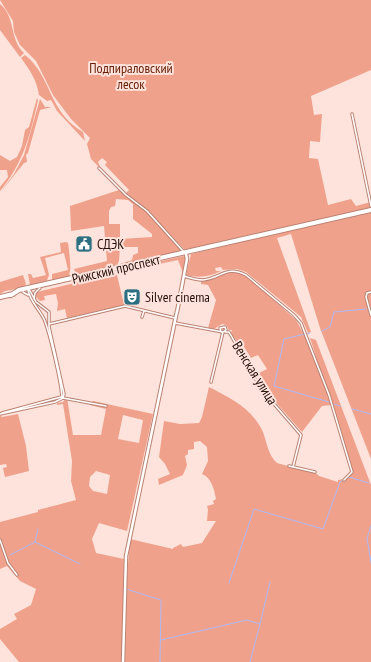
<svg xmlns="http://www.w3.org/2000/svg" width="371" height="662" font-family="'PT Sans Narrow',sans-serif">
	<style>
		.green { fill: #f0a18b; fill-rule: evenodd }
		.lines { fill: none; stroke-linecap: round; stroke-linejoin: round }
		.stream { stroke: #afbaf6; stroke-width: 1 }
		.street-casing { stroke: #ba8272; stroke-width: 3.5 }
		.secondary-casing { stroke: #ba8272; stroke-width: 4.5 }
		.highway-casing { stroke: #ba8272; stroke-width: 6 }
		.street { stroke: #fff; stroke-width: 1.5 }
		.secondary { stroke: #fff; stroke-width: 2.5 }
		.highway { stroke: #fff; stroke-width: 4 }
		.labels { text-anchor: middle; stroke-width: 4; stroke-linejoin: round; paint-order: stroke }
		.park-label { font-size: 14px; fill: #681e06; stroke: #fde3dc }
		.poi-label { font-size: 14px; fill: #25100a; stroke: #fde3dc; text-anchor: start }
		.street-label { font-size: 14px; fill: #25100a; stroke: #fde3dc }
	</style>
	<rect width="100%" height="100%" fill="#fde3dc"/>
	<path class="green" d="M0,0H371V70L311,96L314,115L322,114L320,142L310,141L309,158L318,159L328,205L351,199L356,206L371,202V209L185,250L143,206L126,193L129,190L105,165L107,162L102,158L98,162L101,169L91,159L87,144L90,138L71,119L53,95L36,61L20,45L14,32L13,21Z
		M0,4C16,17 9,39 24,53L20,57L0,30Z
		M25,55C52,76 48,112 83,132L85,141L57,111L51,100L47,101L39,95C37,81 30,70 21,58Z
		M37,98L38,100C31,133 23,164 0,191V187L8,177L7,170H0V155L10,161L17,157L22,146L25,130L29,127Z
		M40,99L45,107H52L40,110L28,153L26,155L27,162L24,163L0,193L14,174L24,155Z
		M119,190L145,211L180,248V252L120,266L123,263L132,260L133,255L138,253V247H120L119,261L116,267L76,275L74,269L107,261L104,226L71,231L70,206ZM116,199L128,200L133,204V219L152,234V237L120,239V224H109V211L111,207L115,206Z
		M371,211V459L320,328L291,234L277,238L311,332L308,333L301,317L295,312L246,272L237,269L223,270L221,267L215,268L216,271H221C209,277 199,278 186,275L191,254Z
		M66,242L68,243C69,250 72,271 69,274L71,276L55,282L52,280V274L68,270L64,253L45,258L49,275L46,283L30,285L28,274H31L33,278L46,275L40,257L61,252L60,243Z
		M183,256L186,257L183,273L178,260L121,272L124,270Z
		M235,271L246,275L296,320L308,342L328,394L310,338L316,340L371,485V662H125L126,589L130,539L173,549V548L181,544L183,547L202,543L216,521H207L208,509L207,506L214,504L213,501L216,499C214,490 212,478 202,474L208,461L207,447L200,441L194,442V449L188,450V454L185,456L187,465L183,475L159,485L158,479L170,474L165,464L159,457L164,421L180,424L199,423L202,417L209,387C230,398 252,408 263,432C267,443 268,455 277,463L317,474L319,476L338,482V480L344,479L352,470L331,405L322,406L302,432L263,388L260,382L263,380L259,373L267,369L258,355L251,358L241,342H237L231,333L232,330H229L226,325L222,324L214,329L208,328L216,300L208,285L201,284V280Z
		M113,274L117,275L124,305L67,318L65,309L57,311L58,303L56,294L44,296L45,300L40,301L35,296L36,293L41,291Z
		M23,275L26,284L23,288L5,291L0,294V282Z
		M66,398H67L73,435H101L106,409L90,405L93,401L153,414L127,531L99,523L92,539L96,553L124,559L122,662H19L0,639V629L17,619L14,614L31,605L36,589L20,581L7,566L0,569V522L38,512V510L76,500L71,481L72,461L63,404L57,405V403L63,402ZM123,415L143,420L139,443L118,439ZM96,471L110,475L107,494L93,491L89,486L90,477Z
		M18,414L26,446L29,471L5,477L3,468L7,467L6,464L0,465V415L2,417Z"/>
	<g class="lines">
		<path class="stream" d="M322,331L330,327L334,312L366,309
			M305,334L284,339L274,386L329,402
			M307,334L310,333
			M334,404L340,406
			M352,409L371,414
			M371,526L367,538L371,563
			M35,542L80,564
			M10,555L35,542L38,529
			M229,583L254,509L323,529L340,482L349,477L369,483
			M126,589L161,600L160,662
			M260,624L270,582
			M161,640L247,620L260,624L250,662"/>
		<g class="street-casing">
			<path id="street" d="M352,114L371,206
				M99,168L126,195L147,211L183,251
				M184,276C190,278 196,280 203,280C221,278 227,265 246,275L294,315L301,323L329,395L352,472L344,480
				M29,289L36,302L49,312V327L64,394L63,398
				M28,290C30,301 39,309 44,319C50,333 61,382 62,397
				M23,292L28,295
				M371,292L367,293L366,297L371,315
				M34,299L35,293L40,288
				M142,317L144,311
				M175,323L223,332L226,330L225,327L220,328L221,332
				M49,324L125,306L175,318
				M225,332H229L262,390L301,435L293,467
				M211,382L223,332
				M63,398L106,406
				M2,413L61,397
				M0,414L55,402L63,398
				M289,466L315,472
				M0,540L8,563L17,575"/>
		</g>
		<g class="secondary-casing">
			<path id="secondary" d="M177,312L187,259L186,254
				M123,662L126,556L177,311"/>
		</g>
		<g class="highway-casing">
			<path id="highway" d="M11,295L19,290L371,210
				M0,297L13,294"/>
		</g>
		<use href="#street" class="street"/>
		<use href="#secondary" class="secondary"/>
		<use href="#highway" class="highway"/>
	</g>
	<defs>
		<g id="civic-square" transform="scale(0.9)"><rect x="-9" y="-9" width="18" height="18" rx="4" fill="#2c6f80" stroke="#fde3dc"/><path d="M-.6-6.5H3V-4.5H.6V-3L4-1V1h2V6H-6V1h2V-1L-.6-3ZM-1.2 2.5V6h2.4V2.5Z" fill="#fff"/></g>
		<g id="theatre-square" transform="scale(0.9)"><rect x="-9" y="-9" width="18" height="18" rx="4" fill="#2c6f80" stroke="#fde3dc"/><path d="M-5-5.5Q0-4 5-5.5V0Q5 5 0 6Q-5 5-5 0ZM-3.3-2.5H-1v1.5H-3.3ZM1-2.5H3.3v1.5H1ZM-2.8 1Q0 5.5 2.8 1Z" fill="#fff"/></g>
	</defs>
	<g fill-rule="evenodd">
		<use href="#civic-square" x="84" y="244"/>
		<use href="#theatre-square" x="132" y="297"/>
	</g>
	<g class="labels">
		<g class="park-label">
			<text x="131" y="73">Подпираловский<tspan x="131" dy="16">лесок</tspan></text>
		</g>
		<g class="poi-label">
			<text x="97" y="249">СДЭК</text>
			<text x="145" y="302">Silver cinema</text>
		</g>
		<g class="street-label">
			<text transform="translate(116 269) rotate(-13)" y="5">Рижский проспект</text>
			<text transform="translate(255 373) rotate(58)" y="5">Венская улица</text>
		</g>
	</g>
</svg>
